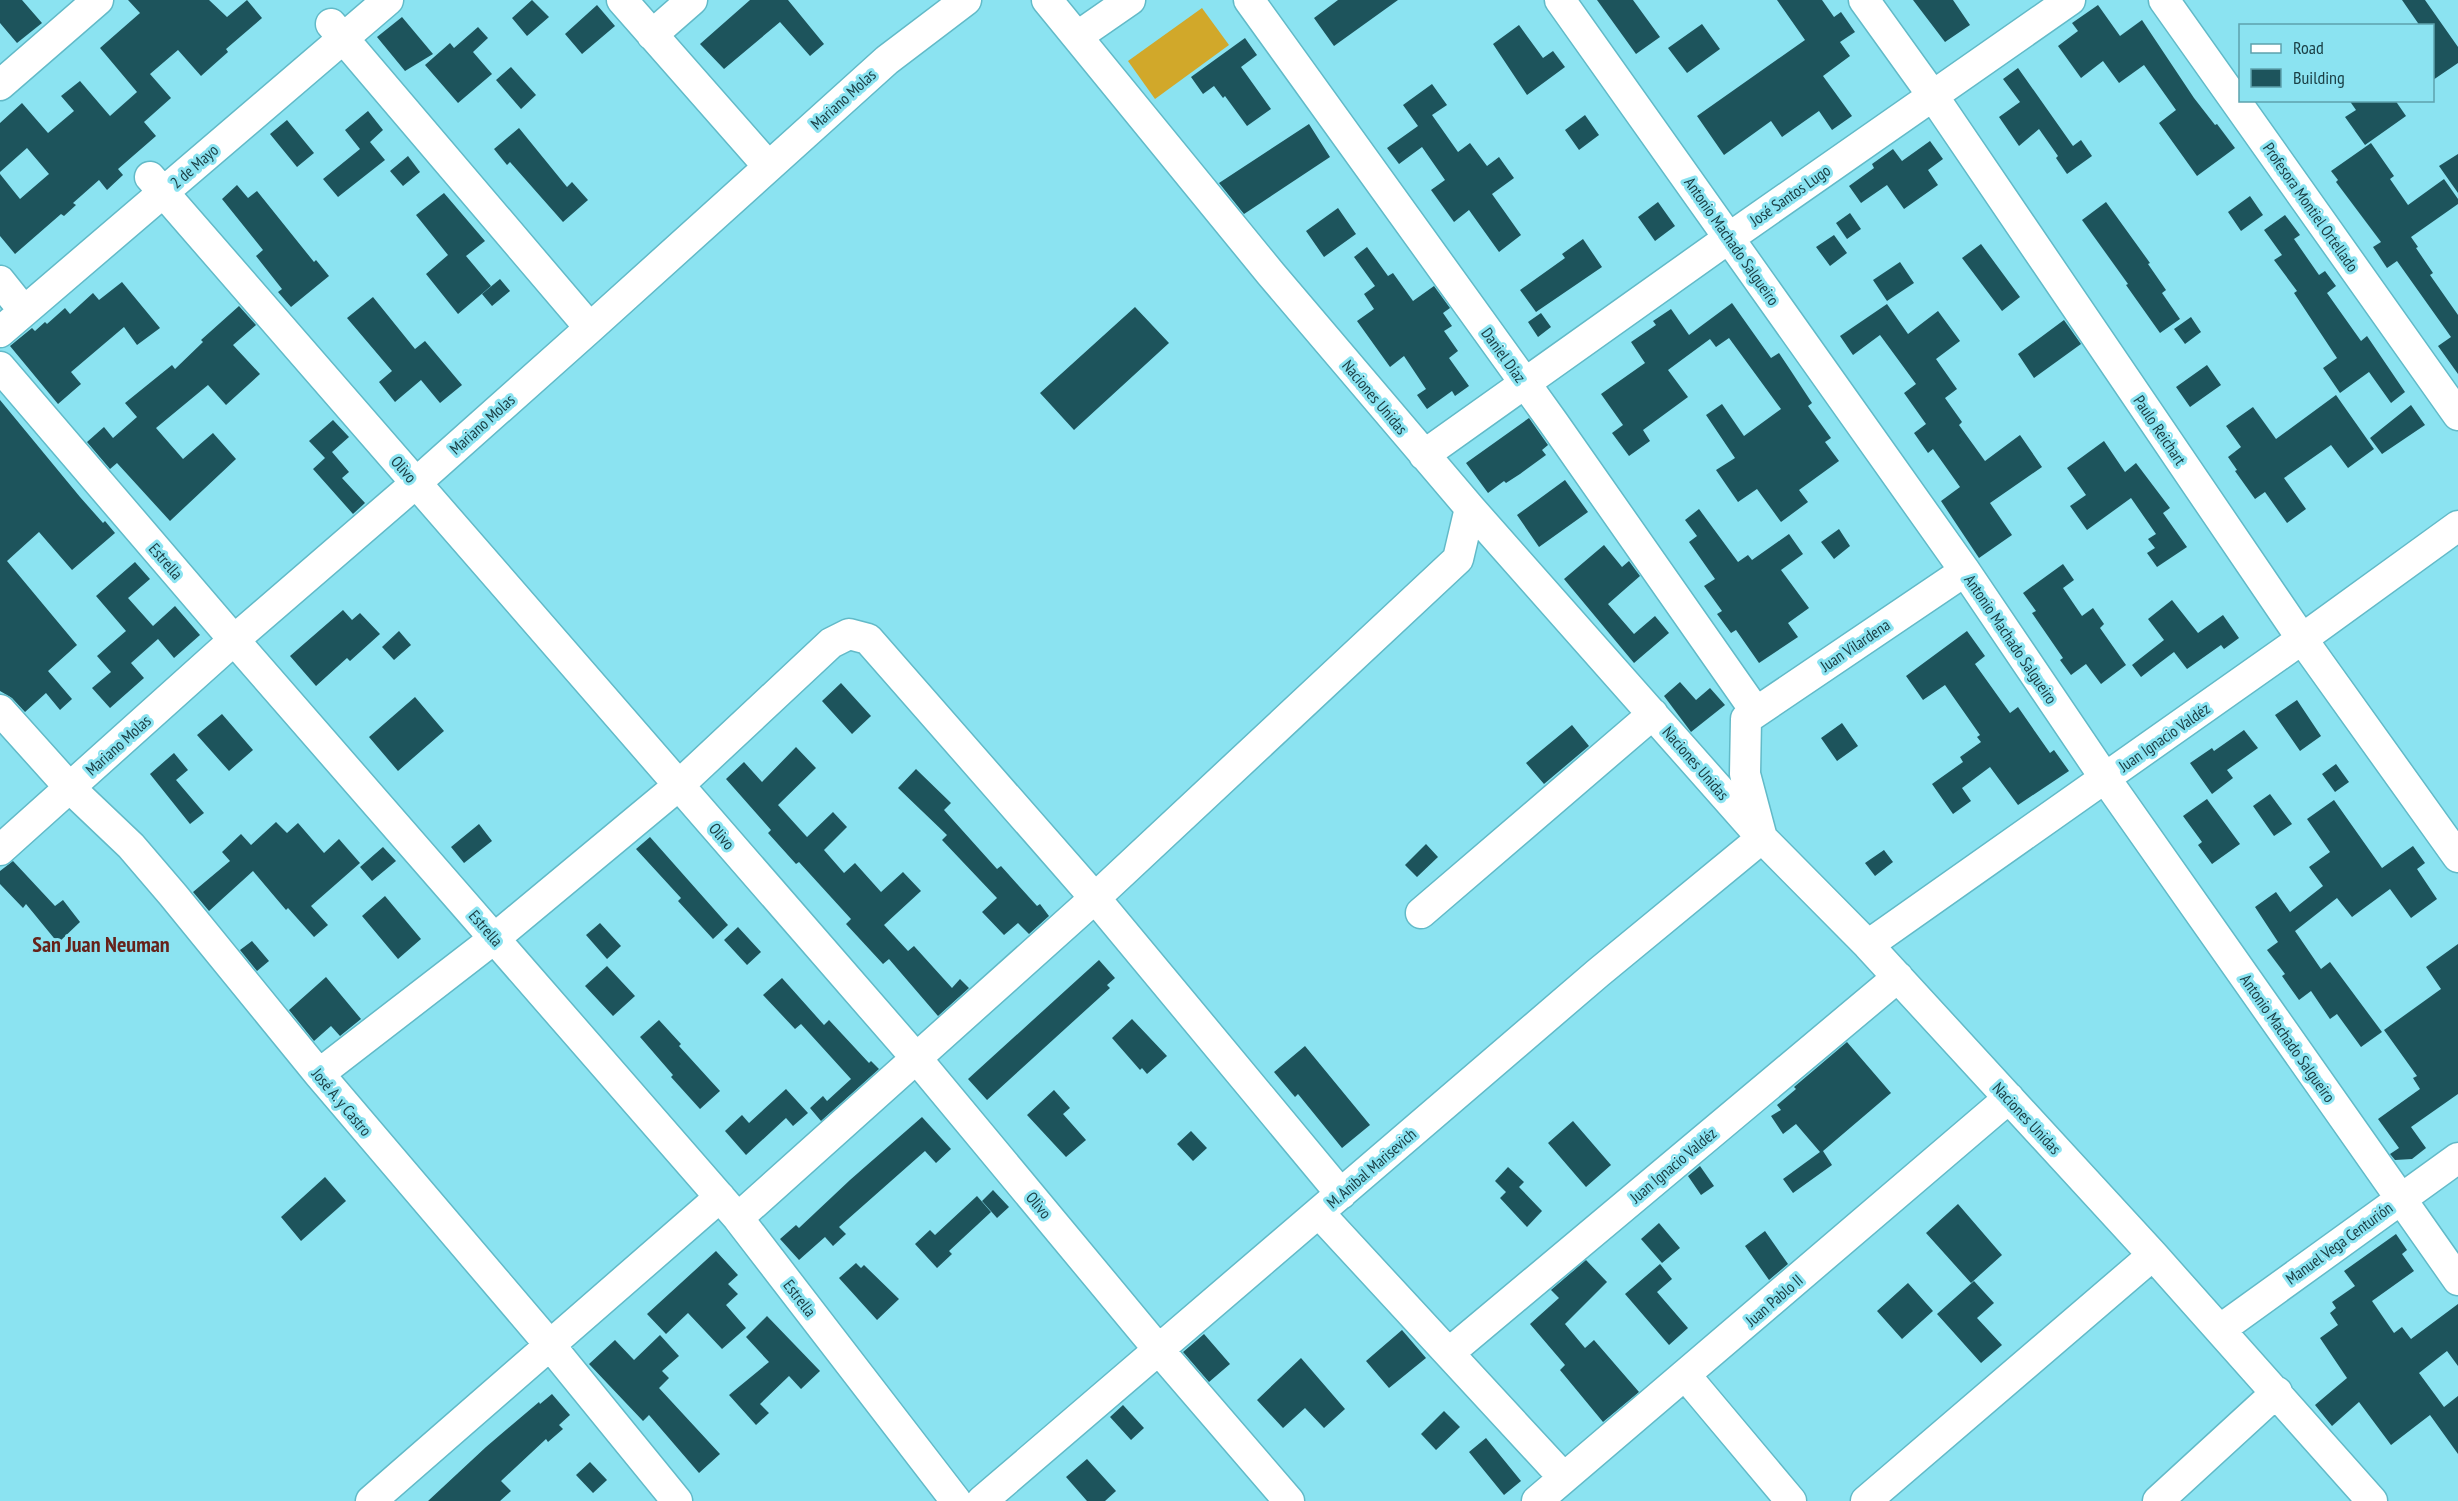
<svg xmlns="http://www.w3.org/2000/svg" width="2458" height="1501" font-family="'PT Sans Narrow',sans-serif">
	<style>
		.garden { fill: #d1a82a }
		.building { fill: #1d545c }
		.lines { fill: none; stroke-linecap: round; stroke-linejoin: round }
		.minor-casing { stroke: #62bac8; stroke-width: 33 }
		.minor { stroke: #fff; stroke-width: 30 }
		.labels { text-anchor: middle; stroke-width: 6; stroke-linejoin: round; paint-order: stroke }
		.street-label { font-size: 16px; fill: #1b4046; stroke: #8be3f1 }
		.district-label { font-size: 22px; font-weight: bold; fill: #66221a; stroke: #8be3f1 }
	</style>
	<rect width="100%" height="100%" fill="#8be3f1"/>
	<path class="garden" d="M1202,8L1229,45L1155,99L1128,61Z"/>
	<path class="building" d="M0,0H22L42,23L17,43L0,23Z
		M128,0H209L227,17L247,0L262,18L226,49L228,52L201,76L178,50L150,74L171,98L144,122L156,136L118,169L123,175L107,190L99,180L73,203L76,205L64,216L61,214L15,254L0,236V174L20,199L49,174L27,148L0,172V123L22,103L48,133L74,111L61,96L80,81L110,116L137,92L100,48L140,13Z
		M532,0L549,17L527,36L512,18Z
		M750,0H788L824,44L810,56L780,22L724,69L700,44Z
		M1338,0H1398L1334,46L1314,18Z
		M1597,0H1633L1660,37L1636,54Z
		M1777,0H1822L1834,17L1841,12L1855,32L1840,42L1850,56L1823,76L1852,116L1832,130L1819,111L1782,137L1771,121L1724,155L1697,116L1805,40Z
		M1913,0H1953L1970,25L1945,42Z
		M2402,0H2425L2458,47V63L2433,80V26H2420Z
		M597,5L615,26L582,54L565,34Z
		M2098,5L2120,36L2142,20L2194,98L2215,125L2217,124L2235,148L2197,176L2159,123L2176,110L2144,65L2119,83L2103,61L2081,78L2058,46L2078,31L2072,23Z
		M402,17L433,54L405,71L377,37Z
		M1702,24L1720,49L1687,73L1668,48Z
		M1519,25L1543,58L1553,51L1565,67L1527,95L1493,44Z
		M478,27L488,38L473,52L492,74L458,103L425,65L450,43L454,48Z
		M1245,38L1257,55L1241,67L1271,109L1247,126L1225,96L1223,98L1214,86L1203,94L1191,77Z
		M511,67L536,95L521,109L496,80Z
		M2018,68L2073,146L2081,140L2092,156L2067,174L2056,158L2058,156L2039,129L2019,146L1999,117L2020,102L2003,79Z
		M1432,84L1447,105L1432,115L1458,152L1470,143L1487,166L1499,157L1514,178L1492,194L1521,235L1499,252L1469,210L1454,222L1431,190L1445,180L1422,147L1399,164L1387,148L1418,126L1403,105Z
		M2349,100H2395L2406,116L2365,145L2345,117L2356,110Z
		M368,111L383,130L370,142L385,160L338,197L323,179L360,149L345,130Z
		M1585,115L1599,135L1579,150L1565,130Z
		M287,120L314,153L297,167L270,134Z
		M1309,124L1330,157L1244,214L1219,183Z
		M519,128L567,187L572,182L588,200L563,222L510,162L507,165L494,149Z
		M1930,141L1943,159L1928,170L1938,185L1904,209L1887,185L1861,203L1849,186L1874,168L1872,164L1893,149L1902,161Z
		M2371,143L2394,176L2390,179L2408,205L2444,179L2458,199V204L2411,237L2418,247L2416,248L2433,273L2430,275L2458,315V374L2438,346L2451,337L2397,261L2387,268L2373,247L2381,242L2336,182L2338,180L2331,171Z
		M2458,154V193L2439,166Z
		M408,156L420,172L403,186L390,171Z
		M237,185L248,198L257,191L314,262L316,260L329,276L291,307L278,292L282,289L256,256L263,250L222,199Z
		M444,193L485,241L466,256L491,286L458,314L426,274L448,255L416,215Z
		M2250,196L2263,215L2241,231L2228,212Z
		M1658,202L1675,226L1655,241L1638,217Z
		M2106,202L2150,263L2148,264L2166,290L2162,293L2180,319L2160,333L2126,285L2128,284L2082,220Z
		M1338,208L1356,234L1324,257L1306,231Z
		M1850,213L1861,229L1847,239L1836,223Z
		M2285,215L2300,235L2294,239L2319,275L2325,271L2336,286L2327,293L2361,341L2367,336L2405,392L2391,403L2369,372L2340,393L2323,368L2337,358L2294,293L2297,291L2274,260L2282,255L2264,230Z
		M1834,235L1847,253L1830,266L1816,247Z
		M1583,239L1602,267L1536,312L1520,290L1565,258L1562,254Z
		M1981,244L2020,297L2002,311L1962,258Z
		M1367,247L1388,276L1393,273L1413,301L1434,286L1450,308L1443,313L1452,326L1444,331L1458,351L1449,358L1469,386L1455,396L1452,391L1427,409L1417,395L1426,389L1404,356L1390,367L1357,321L1374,309L1364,294L1375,286L1354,257Z
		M1900,262L1914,283L1887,301L1873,280Z
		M500,279L510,291L492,306L482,294Z
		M122,282L160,328L137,345L124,327L71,372L81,384L58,404L10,346L32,328L35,331L45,322L47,324L65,308L70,314L93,293L99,300Z
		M373,297L415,349L425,341L462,385L440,403L421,380L395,402L379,382L392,371L347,318Z
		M1732,303L1771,358L1779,353L1791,371L1812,403L1808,406L1831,438L1825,442L1839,461L1799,490L1808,502L1781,522L1757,489L1738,502L1716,470L1735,458L1706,415L1722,404L1744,436L1781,409L1729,338L1716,347L1710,339L1668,370L1688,397L1643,430L1650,441L1629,456L1612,433L1623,425L1601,394L1645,363L1631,342L1656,325L1653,321L1671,309L1689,335Z
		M1887,304L1908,334L1938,311L1960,341L1936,359L1957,389L1945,398L1962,422L1959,425L1985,461L2020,435L2042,467L1990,503L2012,535L1979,558L1941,501L1960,487L1933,449L1928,453L1914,433L1926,424L1904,393L1916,384L1880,335L1853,355L1840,336Z
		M239,306L256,325L233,345L260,374L226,405L208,385L156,428L183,459L213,433L236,459L170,521L117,463L110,469L87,442L104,427L113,438L137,417L125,403L172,365L175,369L203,342L201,340Z
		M1135,307L1169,343L1074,430L1040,393Z
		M1541,313L1551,327L1538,337L1528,322Z
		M2191,317L2201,332L2185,344L2174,329Z
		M2064,320L2081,344L2034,378L2018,354Z
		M2207,365L2221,385L2190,407L2176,387Z
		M2336,395L2374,449L2348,468L2331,445L2284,478L2306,509L2287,523L2265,492L2255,499L2235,471L2237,470L2228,457L2241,447L2226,426L2253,407L2276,439Z
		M0,400L80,497L103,523L105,521L115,533L72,570L39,532L7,561L77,645L48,671L72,699L60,710L46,693L25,712L12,698L0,691Z
		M2411,405L2425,425L2382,454L2370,438Z
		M1529,418L1548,445L1542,450L1546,455L1520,474L1506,483L1504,481L1488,493L1466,463Z
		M333,420L349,437L332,452L349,472L342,478L365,503L353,514L313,469L325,458L309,441Z
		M2104,441L2125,472L2136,463L2170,508L2163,513L2187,547L2157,567L2147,553L2155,548L2148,539L2156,534L2131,498L2087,530L2070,506L2086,495L2067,468Z
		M1565,480L1588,512L1539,547L1517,515Z
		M1699,509L1738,562L1748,555L1752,560L1789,534L1803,554L1781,570L1809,608L1788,623L1798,637L1759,663L1736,630L1731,633L1717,614L1722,611L1704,586L1715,579L1689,542L1697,536L1685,520Z
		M1839,529L1850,546L1834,559L1821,542Z
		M1604,545L1622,567L1629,561L1640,576L1608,604L1634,634L1655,616L1669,633L1634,663L1564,579Z
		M135,562L150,579L128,598L153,626L175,606L200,635L174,658L158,639L131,663L144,678L110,708L92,688L111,672L97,656L126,631L96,596Z
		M2063,564L2074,580L2063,588L2082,616L2093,608L2104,624L2100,628L2126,665L2101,684L2086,664L2071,675L2060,660L2063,658L2032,613L2036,611L2023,593Z
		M2172,600L2198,633L2223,615L2239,638L2224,649L2221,645L2187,669L2174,652L2141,677L2132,665L2164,640L2148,619Z
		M343,610L352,620L360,613L380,634L350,661L347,658L316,686L290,656Z
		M399,631L411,645L394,660L382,647Z
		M1967,631L1985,656L1975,664L2010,713L2018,707L2050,753L2054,750L2069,771L2018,805L1990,767L1962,788L1971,801L1953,814L1932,784L1963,762L1960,757L1981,742L1977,737L1980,735L1945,685L1923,700L1906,676Z
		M1680,682L1696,700L1710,688L1725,705L1691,732L1664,696Z
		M841,683L871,716L852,734L822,701Z
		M415,697L444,731L398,771L369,737Z
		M2297,700L2321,736L2300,751L2275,715Z
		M222,714L253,750L229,771L197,735Z
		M1842,723L1858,746L1837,761L1821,738Z
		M1572,725L1589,746L1544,784L1526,763Z
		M2244,730L2258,748L2227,770L2233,778L2212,794L2190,763L2212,748L2214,751Z
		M796,747L816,768L778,805L807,837L833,812L847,827L824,850L844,873L855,863L881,892L903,872L921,891L884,925L908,951L914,946L952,988L960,979L969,988L938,1016L889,959L883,964L846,924L851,919L799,862L796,864L768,833L771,830L726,779L744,762L762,782Z
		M174,753L188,770L176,780L204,813L190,824L150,774Z
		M2336,764L2349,782L2335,792L2322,774Z
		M916,769L951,803L944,810L997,869L1001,866L1037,906L1040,904L1049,916L1029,934L1018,923L1004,935L982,912L997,898L942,840L947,835L898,788Z
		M2270,794L2292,824L2274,836L2253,806Z
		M2207,799L2240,844L2212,864L2198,845L2202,842L2183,816Z
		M2334,800L2382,868L2413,846L2425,863L2417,869L2437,899L2411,918L2390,889L2352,917L2337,898L2295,931L2321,969L2330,962L2382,1032L2361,1047L2337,1014L2330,1019L2311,991L2299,1000L2282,976L2285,974L2267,950L2278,942L2255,907L2276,892L2290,912L2323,886L2309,867L2330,852L2307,819Z
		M276,822L287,833L298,823L324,853L339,839L360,863L311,906L328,925L314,937L288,908L286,910L253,871L209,911L193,892L230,861L222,852L241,834L251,845Z
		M479,824L492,841L464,863L451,847Z
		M650,837L728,925L713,939L678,901L681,898L636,849Z
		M1426,844L1438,857L1417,877L1405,865Z
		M383,847L396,861L372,881L360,867Z
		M1884,850L1893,862L1875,876L1865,863Z
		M13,861L55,906L63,900L80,922L58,943L26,904L23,908L0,884V871Z
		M385,896L421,939L398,959L362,916Z
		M600,923L621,946L607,959L586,935Z
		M738,927L761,952L747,965L724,940Z
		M252,941L269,961L257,971L240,950Z
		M2458,944V1094L2411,1127L2426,1148L2412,1159L2395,1160L2390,1154L2399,1148L2378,1119L2420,1089L2413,1078L2417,1076L2384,1030L2441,989L2426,967Z
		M1099,960L1115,978L1107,985L1110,988L987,1100L968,1079Z
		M607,966L635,996L613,1016L585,986Z
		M326,977L361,1019L340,1036L331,1026L314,1041L289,1010Z
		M782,978L824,1025L829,1020L869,1063L871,1061L879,1069L821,1121L810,1108L823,1096L827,1101L851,1079L801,1024L795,1029L763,995Z
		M1132,1019L1167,1056L1147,1074L1142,1068L1140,1070L1112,1038Z
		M659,1020L681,1044L679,1046L720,1091L700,1109L671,1077L673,1075L640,1037Z
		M1847,1042L1891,1093L1823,1151L1832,1165L1793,1193L1783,1179L1820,1152L1796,1124L1783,1134L1771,1116L1781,1110L1777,1105L1796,1089L1794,1087Z
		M1305,1046L1370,1125L1342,1148L1298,1094L1295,1097L1274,1072Z
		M786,1089L808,1113L793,1126L786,1118L746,1155L725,1131L742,1115L749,1123Z
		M1054,1090L1070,1108L1063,1114L1086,1140L1066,1157L1027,1115Z
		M922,1117L951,1149L936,1163L925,1151L839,1227L846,1234L833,1246L825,1237L799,1260L780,1239L796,1225L799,1228L850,1180Z
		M1573,1121L1611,1165L1586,1187L1548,1143Z
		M1191,1131L1207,1148L1193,1161L1177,1144Z
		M1700,1166L1714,1186L1701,1195L1688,1176Z
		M1508,1167L1524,1182L1519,1187L1542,1211L1527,1227L1500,1198L1506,1192L1495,1181Z
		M325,1177L346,1201L301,1241L281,1217Z
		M993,1190L1009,1207L997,1218L982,1201Z
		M977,1196L991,1212L949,1251L952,1254L937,1268L915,1244L930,1230L935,1235Z
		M1958,1204L2002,1255L1971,1283L1926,1233Z
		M1659,1223L1680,1248L1662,1263L1641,1239Z
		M1765,1231L1788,1264L1769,1280L1745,1246Z
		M2396,1234L2407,1250L2402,1254L2414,1271L2372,1301L2394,1333L2402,1327L2411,1339L2458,1304V1366L2447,1351L2419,1373L2444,1407L2458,1396V1454L2430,1415L2391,1445L2359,1402L2332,1426L2315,1405L2347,1378L2320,1338L2338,1325L2330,1313L2336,1308L2332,1302L2355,1286L2344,1271Z
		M716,1251L738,1275L728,1284L738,1294L726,1305L746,1328L722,1349L688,1313L666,1334L647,1314Z
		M1586,1260L1607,1282L1565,1324L1585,1348L1594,1340L1639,1392L1603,1422L1560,1370L1565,1365L1530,1324L1559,1298L1551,1290Z
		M856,1263L861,1268L864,1265L899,1299L877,1320L839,1278Z
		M1660,1264L1672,1279L1657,1292L1688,1328L1669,1345L1625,1294Z
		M1974,1281L1994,1303L1977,1318L2002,1345L1981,1363L1937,1314Z
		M1908,1283L1933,1311L1902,1339L1877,1311Z
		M767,1316L820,1371L801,1389L789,1376L760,1404L769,1413L756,1425L729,1395L769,1362L746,1337Z
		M1402,1330L1426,1358L1389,1388L1366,1361Z
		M1204,1334L1230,1364L1209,1382L1183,1352Z
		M660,1335L679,1356L662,1371L669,1378L659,1388L720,1454L699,1473L649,1415L643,1421L589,1364L615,1340L634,1360Z
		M1301,1358L1345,1409L1324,1428L1305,1408L1283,1428L1257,1400Z
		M552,1394L570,1415L559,1425L563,1429L548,1442L546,1439L501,1481L511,1491L500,1501H428L486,1447L539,1402L540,1404Z
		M1123,1405L1144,1428L1131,1440L1110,1417Z
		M1444,1411L1460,1427L1436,1450L1421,1434Z
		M1486,1438L1521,1481L1504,1495L1469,1452Z
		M1087,1459L1116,1491L1105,1501H1087L1066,1477Z
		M590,1462L607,1480L593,1493L576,1475Z"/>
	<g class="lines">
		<g class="minor-casing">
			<path id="minor" d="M622,0L768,166
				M1047,0L1271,274L1470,508L1762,838L1868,945L2153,1255L2372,1501
				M1249,0L1553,422L1756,712
				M1560,0L1965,571L2105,778L2458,1280
				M1864,0L1933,96L2302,639L2458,857
				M2164,0L2458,415
				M331,24L590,328
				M652,35L692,0
				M1078,36L1130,0
				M0,85L98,0
				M150,177L917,1059L1158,1349L1289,1501
				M0,281L24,311
				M0,332L388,0
				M0,367L234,640L738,1218L956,1501
				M1424,455L1729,238L2070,0
				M0,710L70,788L131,846L173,895L319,1074L549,1344L677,1501
				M0,850L234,640L416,483L590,328L887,60L966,0
				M1421,913L1653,714
				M1868,945L2302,639L2458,526
				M319,1074L495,938L678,786L831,643L849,634L868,639L1095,898L1341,1194
				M1319,1213L1564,1478
				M738,1218L1095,898L1458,559L1470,508
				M2221,1329L2458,1158
				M1449,1353L1898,977
				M1686,1376L1791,1501
				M371,1501L720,1197
				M982,1501L1598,973L1762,838L1745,774L1746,719L1965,571
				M1537,1501L2009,1098
				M1866,1501L2153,1255
				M2158,1501L2277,1392"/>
		</g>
		<use href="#minor" class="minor"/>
	</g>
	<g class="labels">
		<g class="street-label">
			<text transform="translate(843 99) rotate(-42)" y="6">Mariano Molas</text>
			<text transform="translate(194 166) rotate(-41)" y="6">2 de Mayo</text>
			<text transform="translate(1790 195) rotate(-35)" y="6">José Santos Lugo</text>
			<text transform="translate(2311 207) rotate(55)" y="6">Profesora Montiel Ortellado</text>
			<text transform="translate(1732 241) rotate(55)" y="6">Antonio Machado Salgueiro</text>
			<text transform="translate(1504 355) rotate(54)" y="6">Daniel Díaz</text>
			<text transform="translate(1375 397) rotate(50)" y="6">Naciones Unidas</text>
			<text transform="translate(482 424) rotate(-42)" y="6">Mariano Molas</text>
			<text transform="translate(2160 430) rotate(56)" y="6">Paulo Reichart</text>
			<text transform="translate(404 469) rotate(49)" y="6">Olivo</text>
			<text transform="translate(166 561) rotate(49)" y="6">Estrella</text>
			<text transform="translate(2011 639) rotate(56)" y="6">Antonio Machado Salgueiro</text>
			<text transform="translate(1855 645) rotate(-34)" y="6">Juan Vilardena</text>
			<text transform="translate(2164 737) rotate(-35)" y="6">Juan Ignacio Valdéz</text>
			<text transform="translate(118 745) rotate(-42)" y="6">Mariano Molas</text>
			<text transform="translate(1696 763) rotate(49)" y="6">Naciones Unidas</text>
			<text transform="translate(722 836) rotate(49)" y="6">Olivo</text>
			<text transform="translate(486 928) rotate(49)" y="6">Estrella</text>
			<text transform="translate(2288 1038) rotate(55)" y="6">Antonio Machado Salgueiro</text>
			<text transform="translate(342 1102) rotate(50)" y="6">José A. y Castro</text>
			<text transform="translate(2027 1118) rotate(47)" y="6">Naciones Unidas</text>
			<text transform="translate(1673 1165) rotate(-40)" y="6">Juan Ignacio Valdéz</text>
			<text transform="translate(1371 1168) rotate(-41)" y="6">M. Anibal Marisevich</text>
			<text transform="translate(1039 1205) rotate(50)" y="6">Olivo</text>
			<text transform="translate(2339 1243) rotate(-36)" y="6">Manuel Vega Centurión</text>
			<text transform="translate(800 1298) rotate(52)" y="6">Estrella</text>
			<text transform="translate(1774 1300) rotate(-41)" y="6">Juan Pablo II</text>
		</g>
		<g class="district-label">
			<text x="101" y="952">San Juan Neuman</text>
		</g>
	</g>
	<rect x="2239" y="24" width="195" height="78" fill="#8be3f1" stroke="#5ea2ad" stroke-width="1.5"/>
	<rect x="2251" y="44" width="30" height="9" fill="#ffffff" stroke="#5ea2ad" stroke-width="1.5"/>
	<text x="2293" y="54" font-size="18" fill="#1b4046">Road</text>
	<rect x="2251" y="69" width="30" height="18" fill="#1d545c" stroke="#5ea2ad" stroke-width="1.5"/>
	<text x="2293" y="84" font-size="18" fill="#1b4046">Building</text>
</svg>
